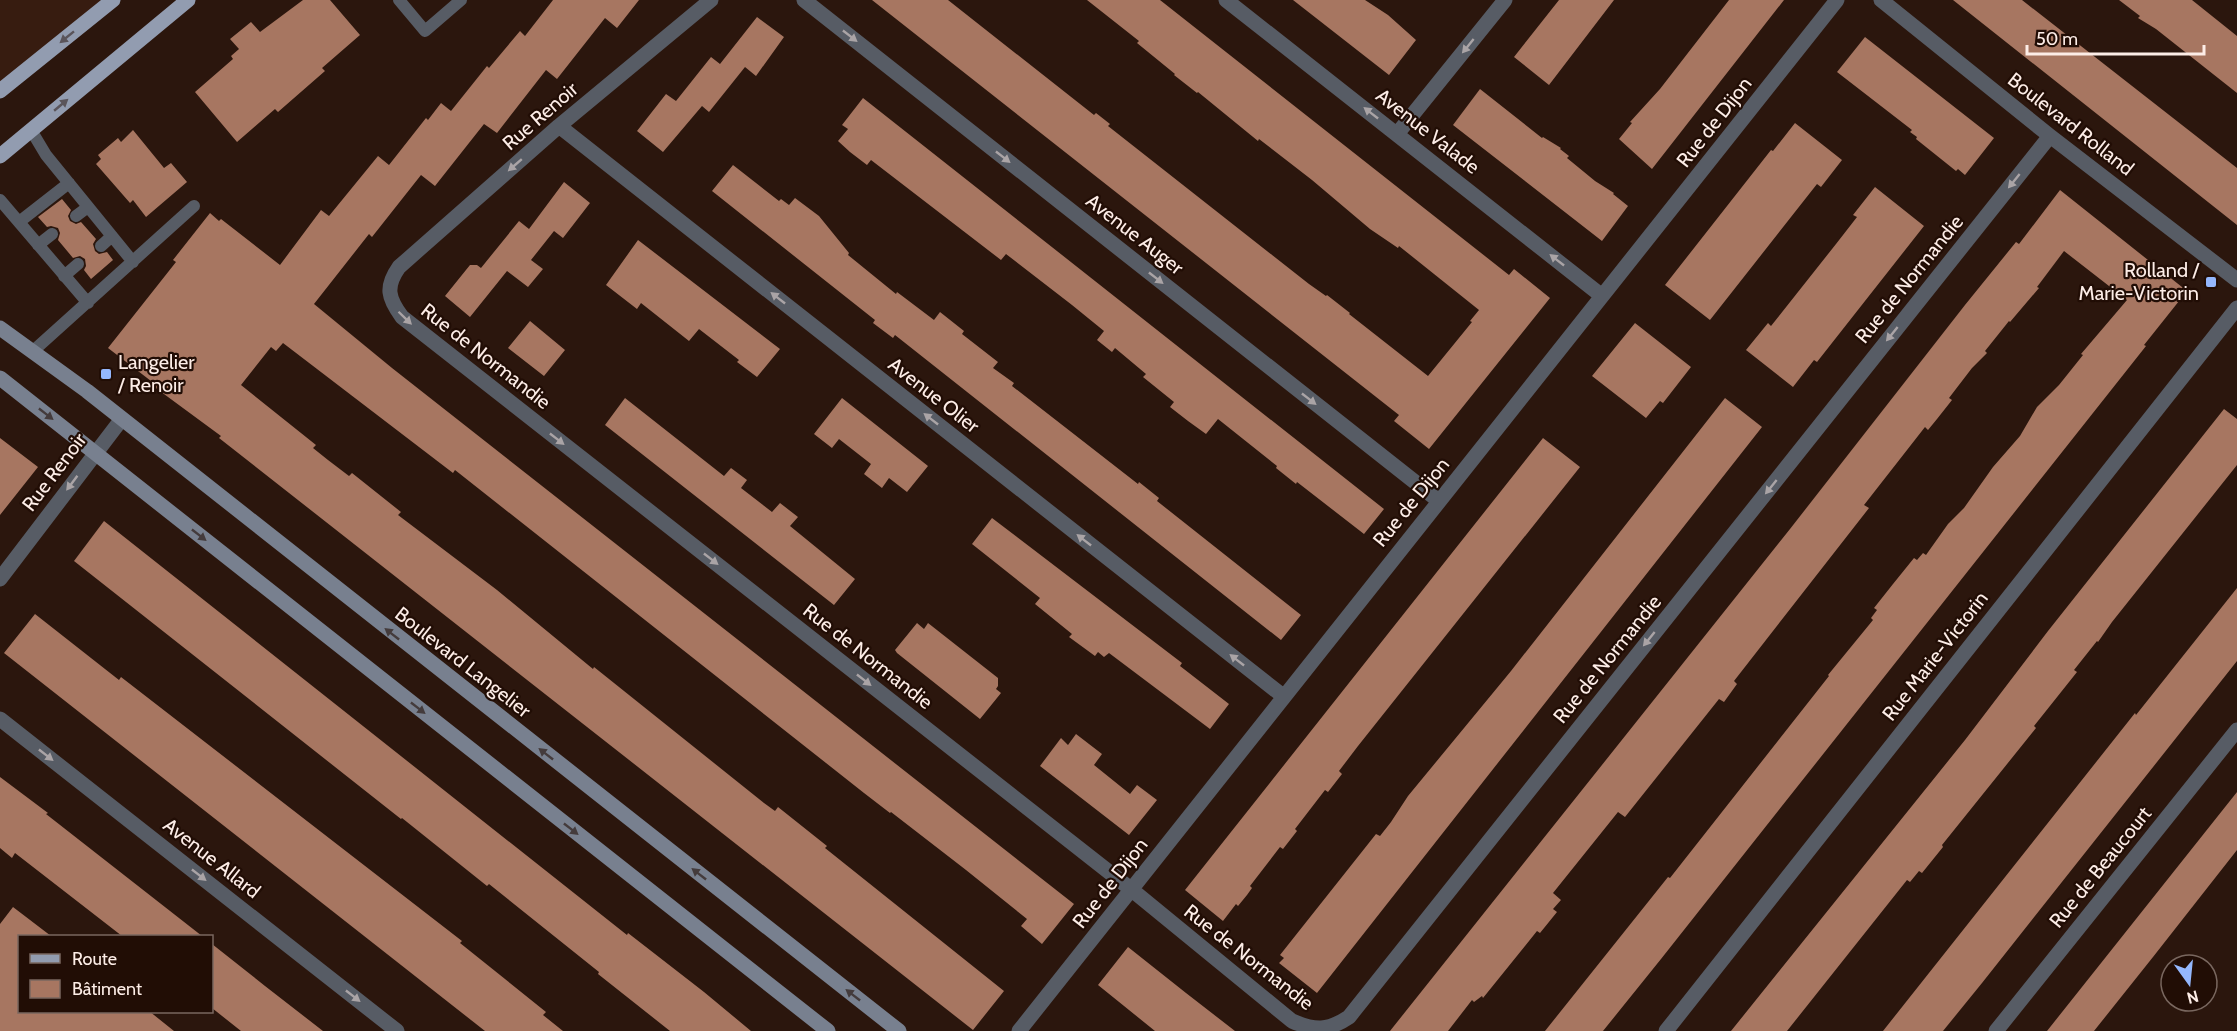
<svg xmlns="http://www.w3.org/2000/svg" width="2237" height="1031" font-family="Cabin,sans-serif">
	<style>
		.built { fill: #371c10 }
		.building { fill: #a77661 }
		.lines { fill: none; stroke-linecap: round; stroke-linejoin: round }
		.service { stroke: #575c65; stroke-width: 12 }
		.minor { stroke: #575c65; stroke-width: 15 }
		.secondary { stroke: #78808f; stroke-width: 15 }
		.primary { stroke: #929cb0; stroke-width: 15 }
		.oneway { fill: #aaa4a6 }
		.oneway2 { fill: #5a545a }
		.oneway3 { fill: #443b3c }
		.poi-dot { fill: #94b7fd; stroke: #210d05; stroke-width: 2 }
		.labels { text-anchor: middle; stroke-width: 4.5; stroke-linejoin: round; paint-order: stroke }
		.street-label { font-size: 20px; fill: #fdede7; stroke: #210d05 }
		.poi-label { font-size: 20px; fill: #fdede7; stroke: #210d05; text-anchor: end }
	</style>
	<rect width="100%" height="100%" fill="#2b160d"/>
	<path class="built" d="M0,0H104L0,87Z"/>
	<path class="building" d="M303,0H330L360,35L322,68L325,71L278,112L275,109L237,142L195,92L233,59L231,56L239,49L230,39L251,22L260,32Z
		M553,0H639L617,28L605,18L557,79L546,70L497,133L484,124L435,186L421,175L372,237L369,234L314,304L392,368L1074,904L1042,944L1021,926L1027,919L966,870L891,812L890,813L864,793L455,470L453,473L283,343L276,351L271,347L241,385L316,445L313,448L328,460L349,476L352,473L401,512L398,515L497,590L593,669L594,667L764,803L775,811L778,807L827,846L825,848L1004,991L973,1030L219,438L221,436L149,383L151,381L108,348L176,262L173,260L210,213L219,221L221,219L280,265L321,210L329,216L378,156L389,165L426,118L428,120L441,103L451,111L487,66L489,68L520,31L525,36Z
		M872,0H948L1094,115L1096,113L1110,124L1108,126L1309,284L1326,296L1327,295L1350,313L1349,314L1428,376L1472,322L1470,321L1479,310L1399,246L1398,248L1370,229L1312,180L1259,139L1258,141L1198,92L1197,93L1174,75L1175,74L1137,43L1139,41L1087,0H1160L1509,275L1514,269L1550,298L1429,449L1394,421L1399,415Z
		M1293,0H1365L1388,15L1416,40L1389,75Z
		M1559,0H1614L1549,85L1514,57Z
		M1729,0H1784L1652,169L1619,139L1632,123L1630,122L1660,89Z
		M1953,0H2022L2237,168V225Z
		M2119,0H2192L2237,36V93L2156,29L2138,18L2140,16Z
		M757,17L784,37L756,76L745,67L709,112L702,106L663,152L637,131L666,94L676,101L711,57L720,64Z
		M1865,37L1994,138L1965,175L1958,169L1956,171L1916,139L1917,137L1910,132L1912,130L1837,72Z
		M1480,89L1542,138L1543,137L1561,148L1560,149L1569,156L1567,158L1595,181L1614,193L1613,194L1628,206L1602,241L1453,125Z
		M863,98L1384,509L1364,534L1297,482L1296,484L1276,468L1277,466L1218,419L1206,434L1188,421L1170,407L1174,402L1143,377L1146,374L1115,348L1112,352L1097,340L1104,331L1072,305L1006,254L1001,260L871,160L867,165L850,152L838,141L848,129L842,125Z
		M1795,123L1842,160L1821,187L1817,184L1710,320L1665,285L1771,150L1773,151Z
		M133,130L164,168L171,163L187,182L146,217L133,200L130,203L96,164L101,159L98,155L118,138L121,142Z
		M733,165L779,201L781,199L789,205L795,198L819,216L849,253L848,255L896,294L897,292L934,320L940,312L964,331L962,334L998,362L993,368L1014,383L1012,386L1138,484L1139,482L1159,498L1157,501L1301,615L1281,640L895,335L893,338L873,323L875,320L712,191Z
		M564,182L590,203L563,238L554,231L531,260L543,269L528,287L507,271L470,317L445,296L470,265H477L481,268L519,221L529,229Z
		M1875,187L1924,226L1817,362L1814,360L1793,387L1746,350L1768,323L1771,326L1836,244L1857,217L1853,215Z
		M2060,190L2187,291L2144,345L2146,346L1661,959L1603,1031H1545L1668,877L1670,878L1829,676L1828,675L1873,620L1871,618L1877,610L1874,608L1893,584L1914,558L1917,560L1923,553L1926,555L1948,524L1964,508L1993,467L2020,436L2037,407L2059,385L2083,355L2081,354L2127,300L2064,251L2037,287L2039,288L2010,322L2009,321L1985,351L1987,353L1972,368L1949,398L1952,400L1937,419L1928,430L1925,427L1864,505L1869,508L1734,681L1737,684L1724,702L1719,699L1625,817L1618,812L1553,893L1561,900L1553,909L1557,912L1540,933L1537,931L1483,998L1482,996L1474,1002L1472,1000L1448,1031H1390L1790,529L1965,305L2016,242L2019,244Z
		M62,199L71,210L68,216L70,221L76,224L81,222L96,239L93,244L95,251L99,254L107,252L113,260L91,279L84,270L86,266L85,259L80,256L73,258L58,240L60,233L58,228L51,226L47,227L38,217Z
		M638,240L780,349L757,377L737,362L739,360L699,329L689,341L641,303L637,309L606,285Z
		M530,321L565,350L544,376L508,348Z
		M1635,323L1691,367L1663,403L1660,401L1646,418L1592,376Z
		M625,398L724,476L731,468L747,480L741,488L772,512L780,503L798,517L790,526L855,579L834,605L605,425Z
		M842,398L928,466L907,492L889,478L882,488L864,474L871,464L839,439L832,448L814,434Z
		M1725,398L1762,427L1317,993L1279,963L1284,958L1280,955L1376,834L1380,836L1391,822L1408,796L1511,671Z
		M2224,409L2237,419V465L2112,622L2098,642L2097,641L2074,670L2077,672L2034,726L2036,728L1942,845L1943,847L1922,873L1919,871L1910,882L1907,880L1787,1031H1731L1965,740L2048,631Z
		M0,438L38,467L0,515Z
		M1543,438L1580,467L1358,746L1339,771L1342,774L1328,792L1325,790L1295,829L1297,831L1283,849L1280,847L1250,886L1252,888L1247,895L1238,906L1236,904L1223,921L1185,890Z
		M992,518L1182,663L1180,666L1229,704L1210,729L1109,653L1104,657L1098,652L1095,656L1069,637L1072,634L1035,604L1040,598L972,544Z
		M104,521L627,935L628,933L704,992L751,1031H670L598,974L599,972L489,884L487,886L402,818L401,819L74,561Z
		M2237,588V661L1982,983L1943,1031H1883L2135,713L2136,715Z
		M35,614L119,680L121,677L462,941L460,943L546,1012L543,1015L563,1031H485L4,653Z
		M917,623L924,629L928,623L998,678V686L996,689L1001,693L980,719L897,653L895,650Z
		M1076,734L1102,754L1094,765L1130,794L1137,785L1157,800L1129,835L1040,766L1061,738L1068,745Z
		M0,777L48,813L46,814L202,936H122L15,853L12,858L0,848Z
		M2237,792V850L2153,957L2094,1031H2047Z
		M13,907L51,936H20V1011H149L174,1031H0V924Z
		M212,944L265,986L323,1031H241L212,1008Z
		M1128,947L1186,993L1235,1031H1155L1098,985Z"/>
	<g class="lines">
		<path class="service" d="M399,0L425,31L461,0
			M31,130L46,155L133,262
			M0,200L88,303
			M76,216L88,207
			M19,222L69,183
			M38,245L52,234
			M101,246L112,236
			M64,276L78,264
			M32,352L194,206"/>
		<path class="minor" d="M711,0L559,126L399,267C385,287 388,298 402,317L1132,890L1292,1021C1315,1031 1328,1031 1349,1017L2050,136
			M804,0L1439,501
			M1226,0L1602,296
			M1881,0L2050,136L2237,280
			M559,126L1283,696
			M1397,134L1505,0
			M0,579L121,420
			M0,719L397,1031
			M1019,1031L1837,0
			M1666,1031L2237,308
			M1996,1031L2237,730"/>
		<path class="secondary" d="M0,328L87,391L899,1031
			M0,378L828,1031"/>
		<path class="primary" d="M0,91L113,0
			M0,156L188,0"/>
	</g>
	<defs><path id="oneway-solid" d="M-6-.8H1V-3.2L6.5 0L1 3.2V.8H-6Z" transform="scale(1.5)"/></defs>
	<g class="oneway">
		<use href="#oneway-solid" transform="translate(850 36) rotate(38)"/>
		<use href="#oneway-solid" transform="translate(1468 46) rotate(129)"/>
		<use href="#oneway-solid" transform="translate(1371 113) rotate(-142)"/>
		<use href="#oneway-solid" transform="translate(1003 157) rotate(38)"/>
		<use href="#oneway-solid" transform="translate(515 165) rotate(139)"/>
		<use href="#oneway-solid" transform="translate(2014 181) rotate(129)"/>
		<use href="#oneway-solid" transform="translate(1557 260) rotate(-142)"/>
		<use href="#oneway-solid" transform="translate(1156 278) rotate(38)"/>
		<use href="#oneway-solid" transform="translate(778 298) rotate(-142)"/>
		<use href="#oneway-solid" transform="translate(405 318) rotate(44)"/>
		<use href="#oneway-solid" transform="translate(1892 334) rotate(129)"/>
		<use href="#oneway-solid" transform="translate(1309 399) rotate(38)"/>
		<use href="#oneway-solid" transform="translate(931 419) rotate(-142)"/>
		<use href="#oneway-solid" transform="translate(557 439) rotate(38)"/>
		<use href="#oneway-solid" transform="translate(72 483) rotate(127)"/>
		<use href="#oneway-solid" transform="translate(1771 487) rotate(129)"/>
		<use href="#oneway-solid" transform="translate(1084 540) rotate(-142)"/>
		<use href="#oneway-solid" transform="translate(711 559) rotate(38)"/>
		<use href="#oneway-solid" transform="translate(1649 639) rotate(129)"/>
		<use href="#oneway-solid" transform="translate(1237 660) rotate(-142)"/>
		<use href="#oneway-solid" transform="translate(864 680) rotate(38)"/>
		<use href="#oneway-solid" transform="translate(46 755) rotate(38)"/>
		<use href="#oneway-solid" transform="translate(199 875) rotate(38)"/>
		<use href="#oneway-solid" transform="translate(353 996) rotate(38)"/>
	</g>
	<g class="oneway2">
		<use href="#oneway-solid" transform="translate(67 37) rotate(141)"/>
		<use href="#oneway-solid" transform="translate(61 105) rotate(-40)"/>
	</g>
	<g class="oneway3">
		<use href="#oneway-solid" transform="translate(46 414) rotate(38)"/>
		<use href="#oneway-solid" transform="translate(199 535) rotate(38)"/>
		<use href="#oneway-solid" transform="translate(392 634) rotate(-142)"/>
		<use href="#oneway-solid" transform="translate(418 708) rotate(38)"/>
		<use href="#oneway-solid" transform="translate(546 754) rotate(-142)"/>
		<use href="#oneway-solid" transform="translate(571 829) rotate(38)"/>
		<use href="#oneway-solid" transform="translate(699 874) rotate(-142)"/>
		<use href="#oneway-solid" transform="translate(853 995) rotate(-142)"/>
	</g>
	<g class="poi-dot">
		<rect x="2205" y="276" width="12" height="12" rx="3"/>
		<rect x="100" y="368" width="12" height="12" rx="3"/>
	</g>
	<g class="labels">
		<g class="street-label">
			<text transform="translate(540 116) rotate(-41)" y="7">Rue Renoir</text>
			<text transform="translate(1714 122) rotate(-52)" y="7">Rue de Dijon</text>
			<text transform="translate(2071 124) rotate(38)" y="7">Boulevard Rolland</text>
			<text transform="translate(1428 131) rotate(38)" y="7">Avenue Valade</text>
			<text transform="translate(1135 234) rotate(38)" y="7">Avenue Auger</text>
			<text transform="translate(1909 279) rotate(-51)" y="7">Rue de Normandie</text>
			<text transform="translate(486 356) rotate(38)" y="7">Rue de Normandie</text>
			<text transform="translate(934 395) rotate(38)" y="7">Avenue Olier</text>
			<text transform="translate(54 472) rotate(-53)" y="7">Rue Renoir</text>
			<text transform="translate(1411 502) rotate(-51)" y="7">Rue de Dijon</text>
			<text transform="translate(868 656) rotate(38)" y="7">Rue de Normandie</text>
			<text transform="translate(1935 656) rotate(-52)" y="7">Rue Marie-Victorin</text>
			<text transform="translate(1607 659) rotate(-51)" y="7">Rue de Normandie</text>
			<text transform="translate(463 662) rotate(38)" y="7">Boulevard Langelier</text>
			<text transform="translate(212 858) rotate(38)" y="7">Avenue Allard</text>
			<text transform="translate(2100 867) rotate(-51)" y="7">Rue de Beaucourt</text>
			<text transform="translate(1110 883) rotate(-52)" y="7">Rue de Dijon</text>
			<text transform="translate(1249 957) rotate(38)" y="7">Rue de Normandie</text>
		</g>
		<g class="poi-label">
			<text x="2199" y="277">Rolland /<tspan x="2199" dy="23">Marie-Victorin</tspan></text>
			<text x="118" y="369" text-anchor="start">Langelier<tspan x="118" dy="23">/ Renoir</tspan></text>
		</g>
	</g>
	<rect x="18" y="935" width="195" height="78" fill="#210d05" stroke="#79675f" stroke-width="1.5"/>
	<rect x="30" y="954" width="30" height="9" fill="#929cb0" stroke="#79675f" stroke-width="1.5"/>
	<text x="72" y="965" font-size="18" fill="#fdede7">Route</text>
	<rect x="30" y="980" width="30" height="18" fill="#a77661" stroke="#79675f" stroke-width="1.5"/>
	<text x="72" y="995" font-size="18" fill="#fdede7">Bâtiment</text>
	<g transform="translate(2189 983) rotate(165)"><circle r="28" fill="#210d05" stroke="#79675f" stroke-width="1.5"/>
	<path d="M0-4.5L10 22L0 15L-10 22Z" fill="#94b7fd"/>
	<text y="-9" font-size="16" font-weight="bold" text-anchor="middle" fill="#fdede7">N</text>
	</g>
	<path d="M2027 45v9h177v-9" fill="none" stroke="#fdede7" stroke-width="3"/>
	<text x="2036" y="45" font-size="18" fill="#fdede7" stroke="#210d05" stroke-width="4.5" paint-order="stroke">50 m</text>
</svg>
